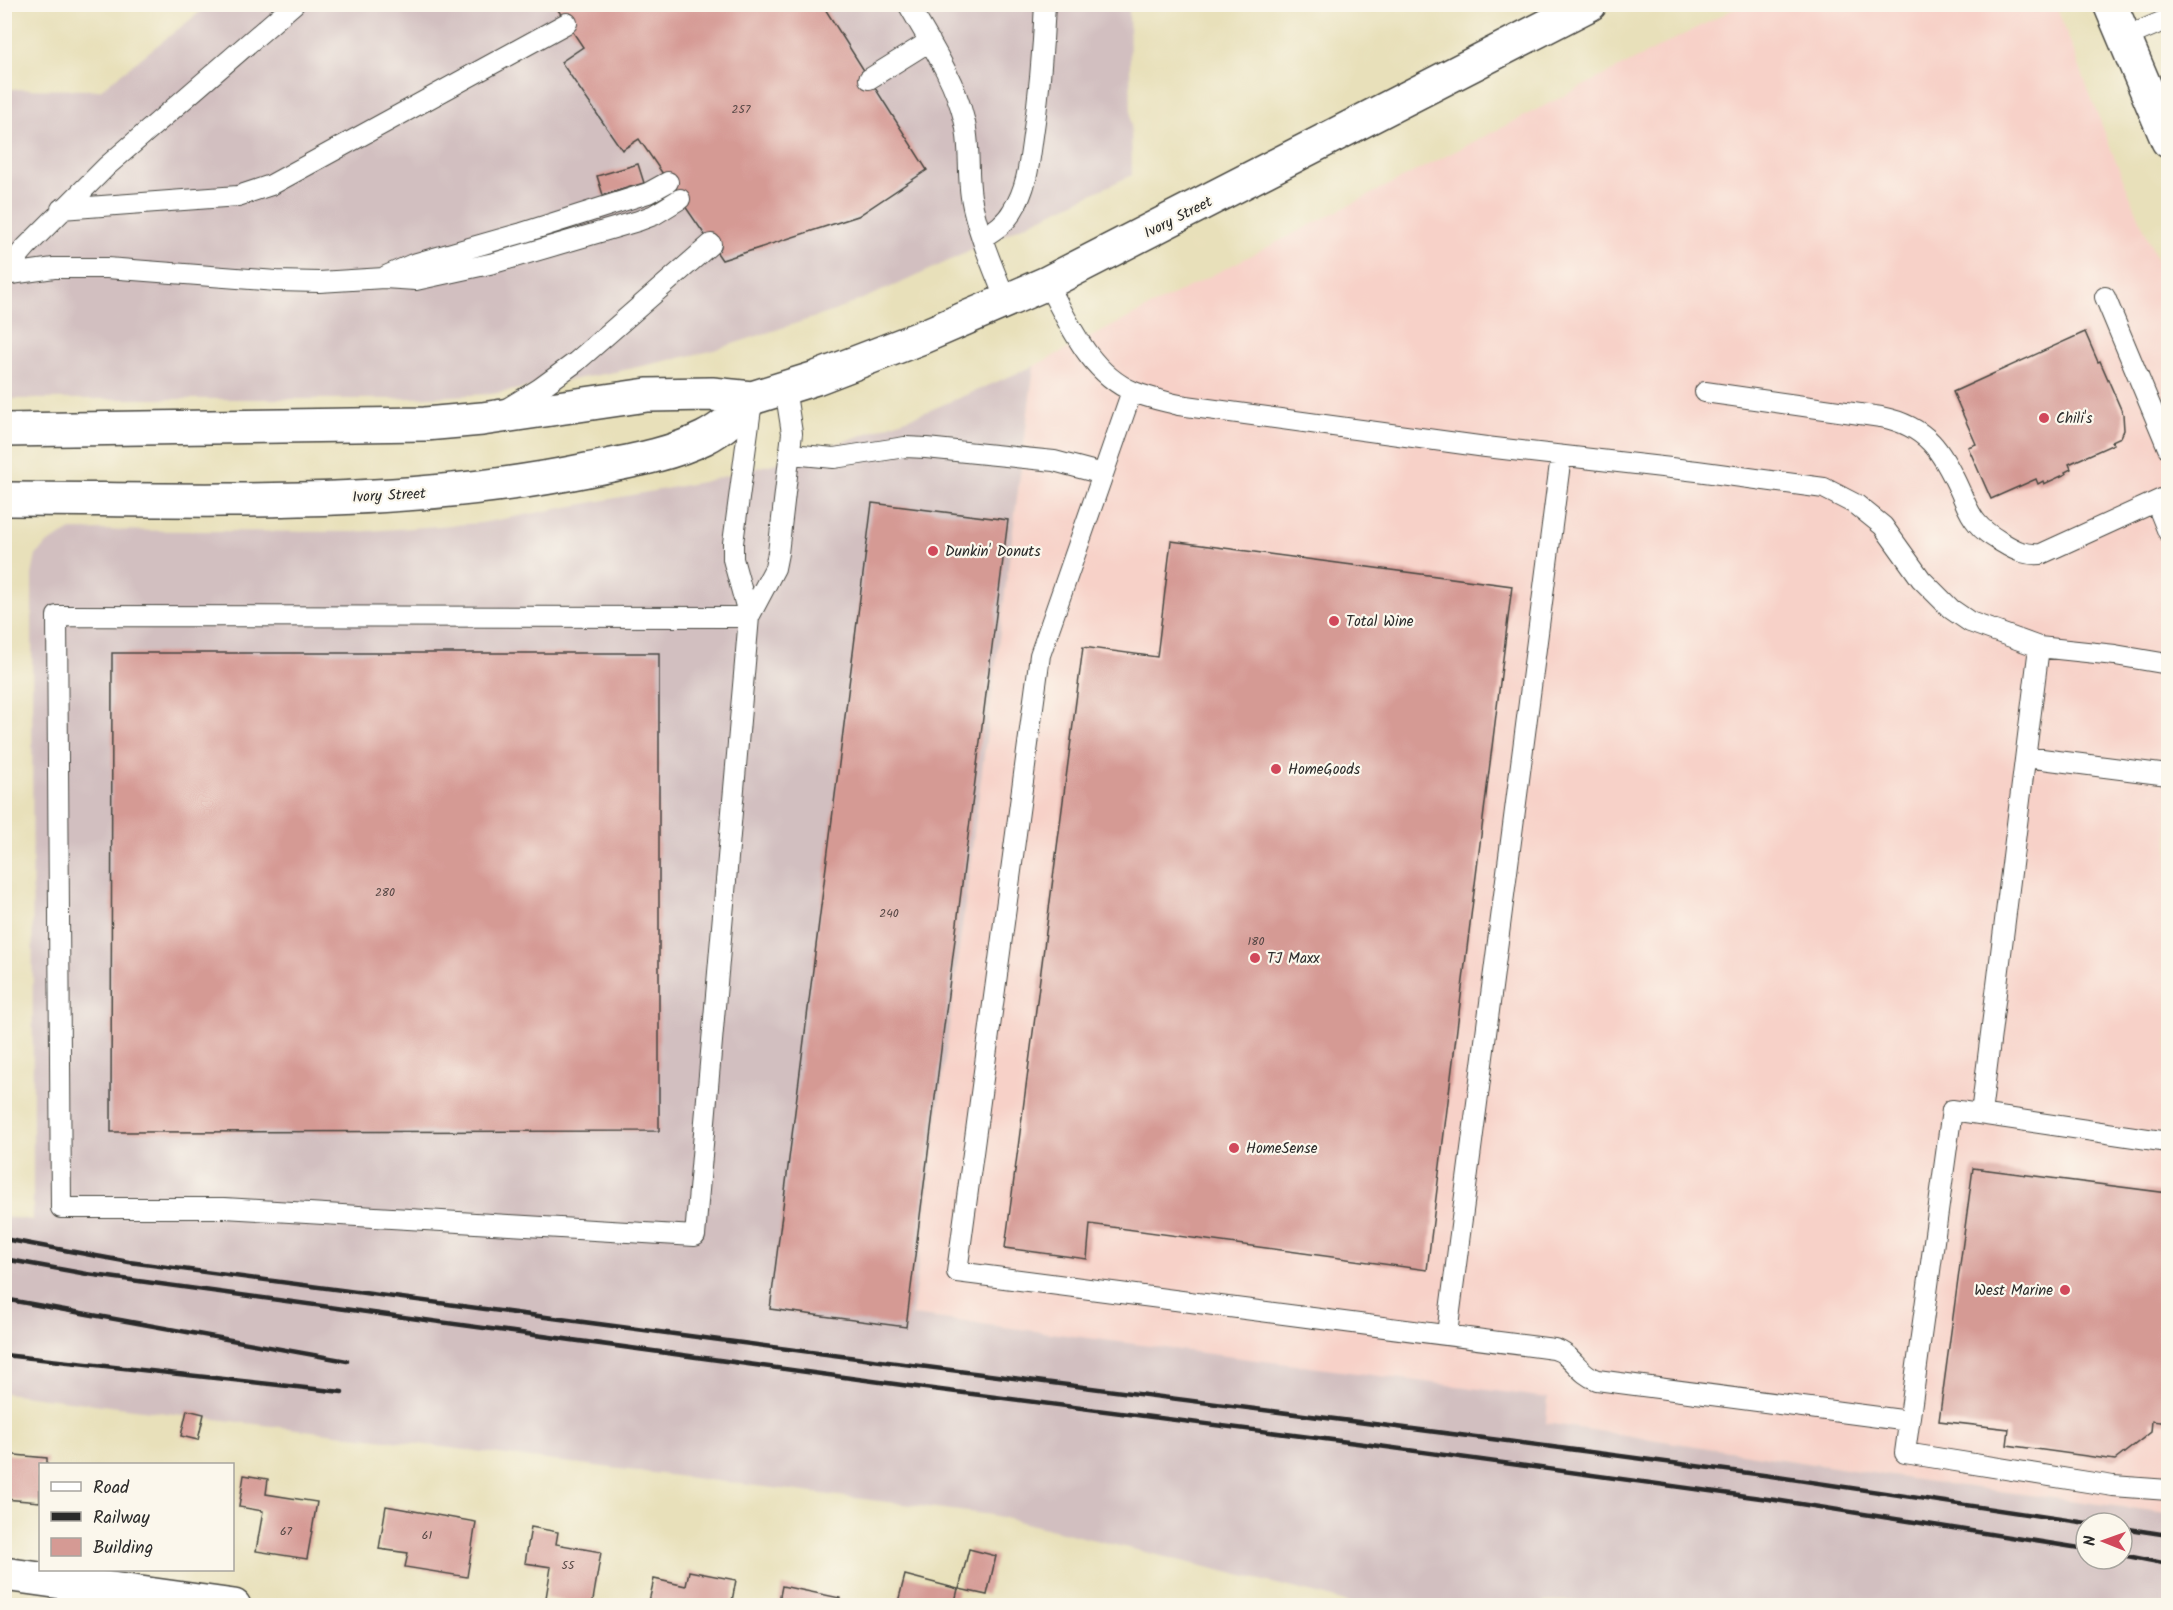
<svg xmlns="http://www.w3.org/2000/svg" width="2173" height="1610" font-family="Kalam,sans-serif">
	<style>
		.built { fill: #f7d1c8 }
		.industrial { fill: #d2bfc0; fill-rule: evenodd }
		.building { fill: #d59a94 }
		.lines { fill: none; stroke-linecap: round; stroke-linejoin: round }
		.lane-casing { stroke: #474640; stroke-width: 22 }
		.street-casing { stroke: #474640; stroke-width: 36 }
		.secondary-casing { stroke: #474640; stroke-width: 36 }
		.lane { stroke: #fff; stroke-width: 20 }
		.street { stroke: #fff; stroke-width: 33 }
		.secondary { stroke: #fff; stroke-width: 33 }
		.rail { stroke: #2b2b2b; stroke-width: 4.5 }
		.poi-dot { fill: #d1495b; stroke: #fbf7ec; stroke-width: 2 }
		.labels { text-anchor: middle; stroke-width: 4.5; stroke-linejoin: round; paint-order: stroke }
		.number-label { font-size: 12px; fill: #564745 }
		.street-label { font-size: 15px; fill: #2b2b2b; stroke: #fbf7ec }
		.poi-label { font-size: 15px; fill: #2b2b2b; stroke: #fbf7ec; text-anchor: start }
	</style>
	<rect width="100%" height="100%" fill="#fbf7ec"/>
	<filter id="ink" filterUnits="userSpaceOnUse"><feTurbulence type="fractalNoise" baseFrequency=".0167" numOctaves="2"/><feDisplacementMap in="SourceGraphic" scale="12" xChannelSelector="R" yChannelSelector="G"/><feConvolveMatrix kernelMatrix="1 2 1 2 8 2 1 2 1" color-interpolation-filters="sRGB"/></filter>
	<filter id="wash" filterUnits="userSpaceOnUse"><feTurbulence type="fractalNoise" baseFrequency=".008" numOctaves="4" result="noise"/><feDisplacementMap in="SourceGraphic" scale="24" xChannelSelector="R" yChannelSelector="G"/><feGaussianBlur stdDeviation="1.35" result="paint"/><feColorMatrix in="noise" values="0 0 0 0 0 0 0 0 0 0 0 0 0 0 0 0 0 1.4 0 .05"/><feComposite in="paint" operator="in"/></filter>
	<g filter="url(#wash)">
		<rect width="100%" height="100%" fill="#e8e0ba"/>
		<path class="built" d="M1742,5H2056L2111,149L2168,287V1513L1924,1481L1545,1423L1548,1399L912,1315L1034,366Z"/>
		<path class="industrial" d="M209,5H1129L1132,175L910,279L834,311L711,351L615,372L492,394L390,399H5V89L100,90Z
			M1034,366L912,1315L1548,1398L1546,1423L1924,1481L2168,1513V1605L1621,1606L1591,1601H1544L1542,1606L1354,1605L1326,1596L992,1515L5,1393V1217L33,1220L32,575L36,555L48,543L71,530L354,532L481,523L702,482L776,463L854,438L928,411ZM2086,1523H2122V1559H2086Z"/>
		<g id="blocks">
			<path class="building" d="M554,4H822L927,170L858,216L722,260L639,139L622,150L561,62L583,47Z
				M638,164L644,183L603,195L597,176Z
				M2085,332L2098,362L2100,361L2123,414L2124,430L2121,437L2112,441L2114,444L2069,464L2071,469L2065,472L2066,474L2044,484L2043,481L2038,484L2036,479L1991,499L1968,447L1976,444L1953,392Z
				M872,503L1008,520L906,1327L770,1309Z
				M1171,541L1512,586L1427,1270L1090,1224L1087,1259L1005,1248L1083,647L1157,657Z
				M112,653H659V1131L111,1132Z
				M1973,1168L2168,1193V1423L2152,1421L2151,1432L2115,1460L2007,1445L2009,1429L1939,1421Z
				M187,1410L204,1414L198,1440L181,1436Z
				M4,1454L47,1458V1464H40V1502L4,1499Z
				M244,1475L268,1479L266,1494L317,1502L307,1559L256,1551L263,1511L239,1507Z
				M386,1506L476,1522L467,1577L405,1567L408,1553L379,1549Z
				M531,1527L558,1532L556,1544L601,1552L592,1606L546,1598L551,1567L525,1563Z
				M969,1549L996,1556L987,1595L959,1589Z
				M689,1571L736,1580L731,1606H648L654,1579L686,1586Z
				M905,1575L958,1589L954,1606H897Z
				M782,1586L840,1598L839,1606H778Z"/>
		</g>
	</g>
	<g filter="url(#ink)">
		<use href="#blocks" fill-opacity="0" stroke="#474640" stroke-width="1.5"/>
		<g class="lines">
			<g class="lane-casing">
				<path id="lane" d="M908,4C929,41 954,78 964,119C971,145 967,171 971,197C977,232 993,267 1006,301
					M2124,38L2168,19
					M869,79L930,41
					M61,209L238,196L271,185L567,23
					M982,238C995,230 1006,223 1013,210C1026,190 1029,166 1032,143C1039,97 1043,51 1045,4
					M4,273L26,247L107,166L294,4
					M4,275L54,268H107L276,281L319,282L384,278L416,280L494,263L638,221L654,215L680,199
					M386,276L413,264L522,233L648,193L668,182
					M1047,283C1069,323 1089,373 1134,392C1149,398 1164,401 1179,405L1486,447L1697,471L1824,488L1857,505L1883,526L1921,579L1951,609L1970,622L2039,647L2115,655L2168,664
					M2105,297L2168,448
					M1132,391L1040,655L957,1272L1554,1349C1573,1354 1578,1374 1597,1380L1909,1421
					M1705,392L1881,417C1927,426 1942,451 1960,491C1965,502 1969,514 1977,523C1984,532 1993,537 2003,543C2016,551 2025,555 2041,554L2168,496
					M752,401L733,543V559L749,617L775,568L778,553L792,433L785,388
					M508,408L539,389L576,362L711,244
					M791,454L834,458L905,447L926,448L1054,461L1103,474
					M2156,502L2168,532
					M57,616L749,617L695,1236L224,1208H61Z
					M2026,757L2168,775
					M1981,1114L2039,647
					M2168,1142L1952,1110L1905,1453L2113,1486L2168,1490
					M1447,1334L1561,456"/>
			</g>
			<g class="street-casing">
				<path id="street" d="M4,1574L234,1606"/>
			</g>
			<g class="secondary-casing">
				<path id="secondary" d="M2110,4L2168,141
					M4,430L425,424L482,419L647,395L712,394L752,398L816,378L920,338L1047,283L1590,4
					M4,499C197,499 398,509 587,470C626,462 667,456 704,438C724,428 738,414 752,398"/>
			</g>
			<use href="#lane" class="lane"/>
			<use href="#street" class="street"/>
			<use href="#secondary" class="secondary"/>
			<path class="rail" d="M4,1239L129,1262L841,1356L1507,1441L1771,1476L2087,1523
				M4,1259L87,1274L917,1387L1364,1444L1775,1500L2086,1549
				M4,1299L347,1361
				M4,1355L342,1392
				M2122,1528L2168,1535
				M2122,1555L2168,1564"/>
		</g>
	</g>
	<g class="poi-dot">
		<circle cx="2044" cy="418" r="6"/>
		<circle cx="933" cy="551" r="6"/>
		<circle cx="1334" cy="621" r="6"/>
		<circle cx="1276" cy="769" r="6"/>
		<circle cx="1255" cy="958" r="6"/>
		<circle cx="1234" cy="1148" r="6"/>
		<circle cx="2065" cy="1290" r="6"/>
	</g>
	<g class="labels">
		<g class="number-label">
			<text x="741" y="113">257</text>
			<text x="385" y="896">280</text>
			<text x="889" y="917">240</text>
			<text x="1256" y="945">180</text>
			<text x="286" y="1535">67</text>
			<text x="427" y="1539">61</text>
			<text x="568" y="1569">55</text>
		</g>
		<g class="street-label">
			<text transform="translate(1178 217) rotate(-27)" y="5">Ivory Street</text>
			<text transform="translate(389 495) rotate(-3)" y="5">Ivory Street</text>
		</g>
		<g class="poi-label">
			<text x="2056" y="423">Chili's</text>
			<text x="945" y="556">Dunkin' Donuts</text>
			<text x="1346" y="626">Total Wine</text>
			<text x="1288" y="774">HomeGoods</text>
			<text x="1267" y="963">TJ Maxx</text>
			<text x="1246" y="1153">HomeSense</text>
			<text x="2053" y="1295" text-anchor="end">West Marine</text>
		</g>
	</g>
	<rect width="2173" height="1610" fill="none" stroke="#fbf7ec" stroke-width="24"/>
	<rect x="39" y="1463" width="195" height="108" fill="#fbf7ec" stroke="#a8a59f" stroke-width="1.5"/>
	<rect x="51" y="1482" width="30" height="9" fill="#ffffff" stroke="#a8a59f" stroke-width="1.5"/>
	<text x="93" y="1493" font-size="18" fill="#2b2b2b">Road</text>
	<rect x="51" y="1512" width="30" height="9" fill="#2b2b2b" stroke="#a8a59f" stroke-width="1.5"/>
	<text x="93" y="1523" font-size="18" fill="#2b2b2b">Railway</text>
	<rect x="51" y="1538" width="30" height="18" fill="#d59a94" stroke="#a8a59f" stroke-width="1.5"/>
	<text x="93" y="1553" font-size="18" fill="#2b2b2b">Building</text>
	<g transform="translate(2104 1541) rotate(271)"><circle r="28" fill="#fbf7ec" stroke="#a8a59f" stroke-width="1.5"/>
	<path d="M0-4.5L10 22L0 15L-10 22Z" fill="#d1495b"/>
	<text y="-9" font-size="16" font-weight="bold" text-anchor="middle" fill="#2b2b2b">N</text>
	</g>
</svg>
